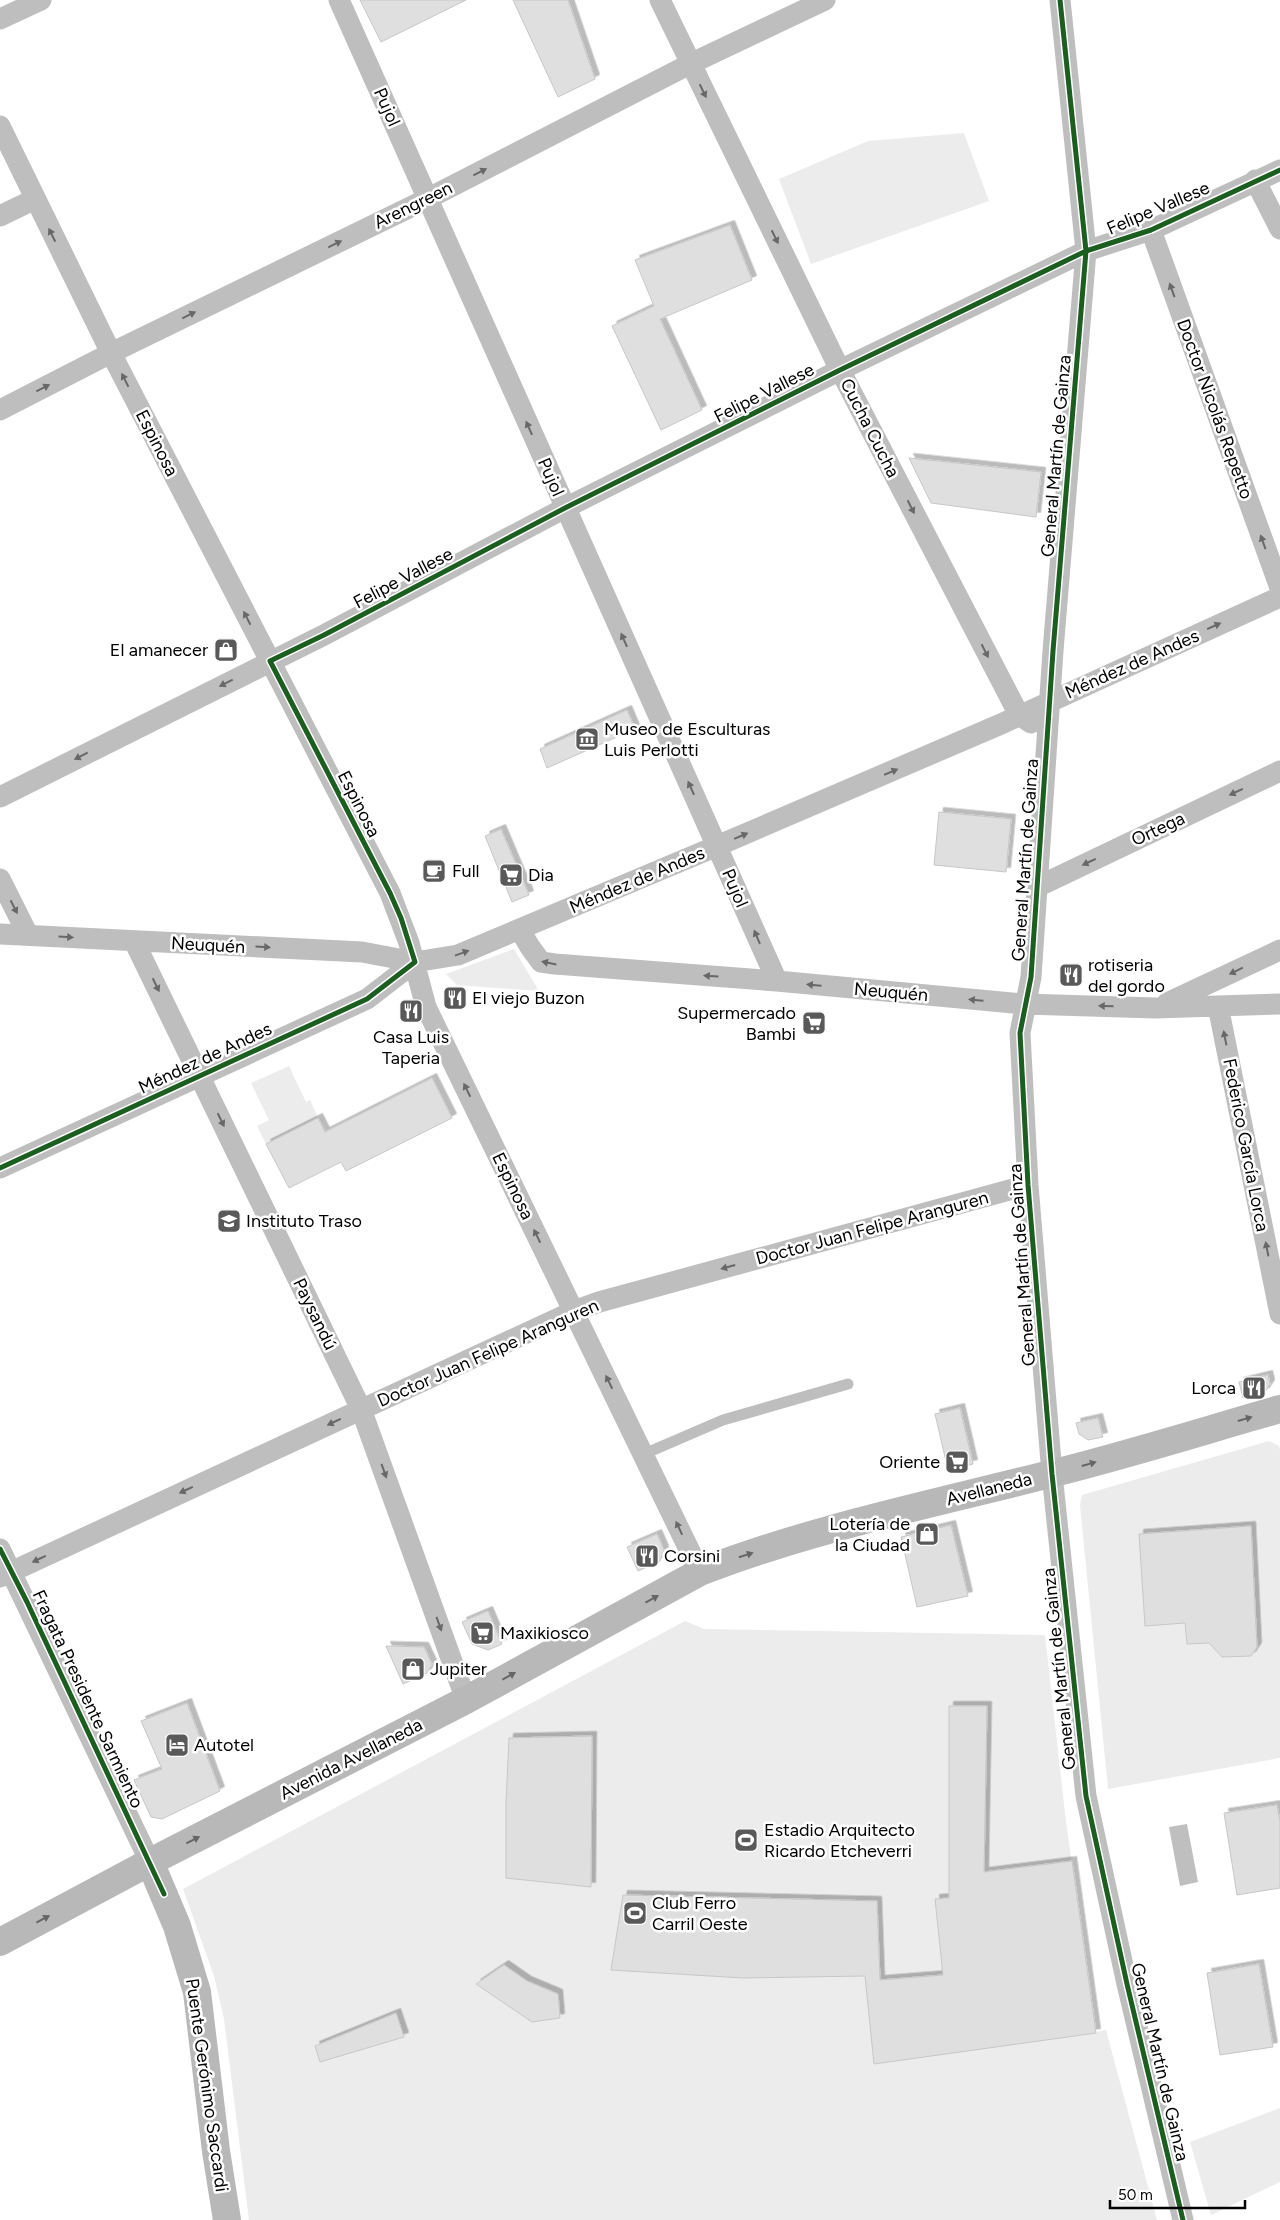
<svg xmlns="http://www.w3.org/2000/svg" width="1280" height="2220" font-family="Figtree,sans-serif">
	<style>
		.green { fill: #ececec }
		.water { fill: #bfbfbf }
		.building { fill: #dfdfdf; stroke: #c7c7c7; filter: url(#shadow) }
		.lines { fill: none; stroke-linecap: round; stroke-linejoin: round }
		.lane { stroke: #bebebe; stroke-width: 11 }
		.street { stroke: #bebebe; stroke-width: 21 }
		.secondary { stroke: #b8b8b8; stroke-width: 28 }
		.cycleway-casing { stroke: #fff; stroke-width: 8 }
		.cycleway { stroke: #1b5e20; stroke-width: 5 }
		.oneway { fill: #686868 }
		.oneway2 { fill: #656565 }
		.labels { text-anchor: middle; stroke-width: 5; stroke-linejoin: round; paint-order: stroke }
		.street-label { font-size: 18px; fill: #000; stroke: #fff }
		.poi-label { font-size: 18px; fill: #000; stroke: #fff; text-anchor: start }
	</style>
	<defs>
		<filter id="shadow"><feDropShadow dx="4.5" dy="-4.5" stdDeviation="0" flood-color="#0004"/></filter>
	</defs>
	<rect width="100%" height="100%" fill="#fff"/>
	<path class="green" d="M964,133L989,201L811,264L779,179L868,141Z
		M514,949L539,991L457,985L446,974Z
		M289,1066L306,1102L310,1100L318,1118L266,1144L257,1126L269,1120L251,1083Z
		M1269,1441L1279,1446L1280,1450V1758L1108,1789L1080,1505L1082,1495Z
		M685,1621L704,1629L1045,1635L1066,1822L1096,2032L1106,2030L1157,2220H249L224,2019L214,1976L183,1889Z
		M1280,2108V2182L1211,2215L1190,2142Z"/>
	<path class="water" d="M1187,1824L1198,1882L1180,1886L1169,1827Z"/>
	<path class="building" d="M360,0H466L381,42Z
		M513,0H568L595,79L558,97Z
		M730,225L752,280L660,319L702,410L661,430L612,326L654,306L635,260Z
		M909,458L1041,472L1036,517L931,503Z
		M627,710L635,729L547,768L540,749Z
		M939,812L1011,819L1006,872L934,865Z
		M501,829L529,895L512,902L485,836Z
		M432,1078L452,1118L346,1171L341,1162L289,1188L266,1144L318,1118L325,1132Z
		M1268,1375L1270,1384L1265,1392L1243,1398L1239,1382Z
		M960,1408L973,1464L948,1470L935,1414Z
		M1098,1418L1103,1437L1088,1440L1079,1434L1076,1423Z
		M951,1525L968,1596L917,1607L901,1537Z
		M1251,1526L1257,1647L1251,1656L1222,1657L1209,1643L1187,1644L1185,1623L1145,1626L1139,1534Z
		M657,1534L664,1550L660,1561L638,1571L627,1547Z
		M488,1611L502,1644L488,1650L472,1644L462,1622Z
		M386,1646L424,1647L432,1664L427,1673L403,1684Z
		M187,1703L220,1791L162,1819L151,1817L134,1780L162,1769L141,1721Z
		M949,1706H987L984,1872L1072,1861L1096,2033L874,2064L865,1976L743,1978L611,1970L623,1895L877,1901L880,1980L943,1975L935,1899L949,1898Z
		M592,1736L591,1887L506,1878V1802L509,1738Z
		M1277,1805L1280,1822V1888L1237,1895L1224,1813Z
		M1259,1964L1273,2047L1220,2055L1207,1973Z
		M504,1965L527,1981L558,1994L560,2018L532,2022L476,1984Z
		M396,2013L404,2037L320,2062L315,2046Z"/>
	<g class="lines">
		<path class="lane" d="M644,1454L723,1420L848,1384"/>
		<path class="street" d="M339,0L777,981
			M660,0L840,370L1019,715L1031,723
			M1060,0L1086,251L1053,651L1031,977L1020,1033L1028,1185L1052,1474L1086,1796L1127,1984L1183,2220
			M0,19L41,0
			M0,126L111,353L390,893L409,943L426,1007L700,1572
			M1255,180L1280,229
			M0,216L35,199
			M1151,230L1280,588
			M0,410L111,353L427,199L690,64L825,0
			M0,797L324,635L565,508L840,370L1086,251L1151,230L1280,170
			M0,879L28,935
			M1037,887L1280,771
			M520,930L530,947L541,962L555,964L777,981L1024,1004L1155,1008L1280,1004
			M0,934L362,952L415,962
			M134,941L361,1409L466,1700
			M1167,1003L1280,950
			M1218,1006L1280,1314
			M0,1168L367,999L415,962L458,955L717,846L1001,724L1280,597
			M0,1549L150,1862
			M0,1577L574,1311L599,1302L1028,1185"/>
		<path class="secondary" d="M150,1862L177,1926L197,1992L216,2151L227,2220
			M0,1942L150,1862L466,1700L700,1572C813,1528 933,1504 1050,1474C1127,1455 1203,1431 1280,1409"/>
		<g class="cycleway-casing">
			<path id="cycleway" d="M1060,0L1086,251L1053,651L1031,977L1020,1033L1028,1185L1052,1474L1086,1796L1127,1984L1183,2220
				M0,1168L367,999L415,962L401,918L390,893L270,661L324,635L565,508L840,370L1086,251L1151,230L1280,170
				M0,1549L27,1602L164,1894"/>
		</g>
		<use href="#cycleway" class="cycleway"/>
	</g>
	<defs><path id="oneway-solid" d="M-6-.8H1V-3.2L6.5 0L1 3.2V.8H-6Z" transform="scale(1.25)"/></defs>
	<g class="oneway">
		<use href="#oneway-solid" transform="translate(703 91) rotate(64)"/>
		<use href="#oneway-solid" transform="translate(480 172) rotate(-27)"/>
		<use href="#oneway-solid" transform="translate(52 235) rotate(-116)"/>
		<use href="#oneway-solid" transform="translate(775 237) rotate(64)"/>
		<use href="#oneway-solid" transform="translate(335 244) rotate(-26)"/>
		<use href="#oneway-solid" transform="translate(1172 290) rotate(-110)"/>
		<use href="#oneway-solid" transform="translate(189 315) rotate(-26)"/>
		<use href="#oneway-solid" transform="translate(125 380) rotate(-117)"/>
		<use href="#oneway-solid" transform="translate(43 388) rotate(-27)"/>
		<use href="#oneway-solid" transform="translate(529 428) rotate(-114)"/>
		<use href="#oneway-solid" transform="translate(911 507) rotate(63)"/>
		<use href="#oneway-solid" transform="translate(1263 542) rotate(-110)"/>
		<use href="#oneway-solid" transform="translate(247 618) rotate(-117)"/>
		<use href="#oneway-solid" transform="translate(1214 626) rotate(-24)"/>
		<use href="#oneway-solid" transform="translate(624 640) rotate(-114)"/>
		<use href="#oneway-solid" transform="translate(985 651) rotate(63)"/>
		<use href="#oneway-solid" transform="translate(226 683) rotate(153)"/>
		<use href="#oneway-solid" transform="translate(81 756) rotate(153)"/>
		<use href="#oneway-solid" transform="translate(891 772) rotate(-23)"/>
		<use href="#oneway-solid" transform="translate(691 788) rotate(-114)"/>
		<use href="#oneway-solid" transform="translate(1236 792) rotate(155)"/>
		<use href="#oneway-solid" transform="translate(741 836) rotate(-23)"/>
		<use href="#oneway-solid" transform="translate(1089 862) rotate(155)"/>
		<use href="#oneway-solid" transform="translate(14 907) rotate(63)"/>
		<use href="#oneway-solid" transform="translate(66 937) rotate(3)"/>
		<use href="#oneway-solid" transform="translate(757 937) rotate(-113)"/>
		<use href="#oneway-solid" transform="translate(263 947) rotate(3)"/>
		<use href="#oneway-solid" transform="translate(462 953) rotate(-20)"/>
		<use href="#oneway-solid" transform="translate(549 963) rotate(-168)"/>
		<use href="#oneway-solid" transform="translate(1236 971) rotate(154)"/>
		<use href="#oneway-solid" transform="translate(711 976) rotate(-176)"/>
		<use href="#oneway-solid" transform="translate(156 985) rotate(64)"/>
		<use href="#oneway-solid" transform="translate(814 985) rotate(-175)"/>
		<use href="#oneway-solid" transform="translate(976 1000) rotate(-175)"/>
		<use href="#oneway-solid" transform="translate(1106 1006) rotate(-179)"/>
		<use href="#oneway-solid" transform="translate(1225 1038) rotate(-101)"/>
		<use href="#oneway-solid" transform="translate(467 1090) rotate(-116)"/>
		<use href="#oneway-solid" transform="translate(221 1120) rotate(64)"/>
		<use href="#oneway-solid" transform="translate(537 1236) rotate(-116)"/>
		<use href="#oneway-solid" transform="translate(1267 1249) rotate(-101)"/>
		<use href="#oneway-solid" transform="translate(728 1267) rotate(165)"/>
		<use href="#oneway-solid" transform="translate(609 1382) rotate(-116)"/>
		<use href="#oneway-solid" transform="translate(334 1422) rotate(155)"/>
		<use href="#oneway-solid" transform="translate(384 1471) rotate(70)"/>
		<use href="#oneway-solid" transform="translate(186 1490) rotate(155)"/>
		<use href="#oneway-solid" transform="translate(679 1528) rotate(-115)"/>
		<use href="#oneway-solid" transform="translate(39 1559) rotate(155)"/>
		<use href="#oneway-solid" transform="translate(439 1624) rotate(70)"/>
	</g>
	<g class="oneway2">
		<use href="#oneway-solid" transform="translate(1245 1419) rotate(-16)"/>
		<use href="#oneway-solid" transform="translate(1089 1464) rotate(-16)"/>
		<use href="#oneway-solid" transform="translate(746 1555) rotate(-18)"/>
		<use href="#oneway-solid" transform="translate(652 1599) rotate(-29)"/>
		<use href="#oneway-solid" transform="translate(509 1676) rotate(-29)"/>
		<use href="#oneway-solid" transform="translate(193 1840) rotate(-27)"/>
		<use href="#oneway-solid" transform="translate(43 1919) rotate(-28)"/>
	</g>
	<defs>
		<g id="shop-square" transform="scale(1.25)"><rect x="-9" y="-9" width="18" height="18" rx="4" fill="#595959" stroke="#fff"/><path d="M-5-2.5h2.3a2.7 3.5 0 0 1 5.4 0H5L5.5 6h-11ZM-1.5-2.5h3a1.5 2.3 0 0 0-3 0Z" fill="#fff"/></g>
		<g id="museum-square" transform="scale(1.25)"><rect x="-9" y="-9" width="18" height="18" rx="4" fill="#595959" stroke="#fff"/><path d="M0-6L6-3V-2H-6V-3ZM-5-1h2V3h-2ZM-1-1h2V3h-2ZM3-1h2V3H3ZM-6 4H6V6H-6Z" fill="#fff"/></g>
		<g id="cafe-square" transform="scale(1.25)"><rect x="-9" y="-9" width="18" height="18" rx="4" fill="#595959" stroke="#fff"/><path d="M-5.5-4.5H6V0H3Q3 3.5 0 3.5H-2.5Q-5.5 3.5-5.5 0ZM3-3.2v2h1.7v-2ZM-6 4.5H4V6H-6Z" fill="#fff"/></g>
		<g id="supermarket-square" transform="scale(1.25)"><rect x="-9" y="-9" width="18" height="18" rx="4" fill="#595959" stroke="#fff"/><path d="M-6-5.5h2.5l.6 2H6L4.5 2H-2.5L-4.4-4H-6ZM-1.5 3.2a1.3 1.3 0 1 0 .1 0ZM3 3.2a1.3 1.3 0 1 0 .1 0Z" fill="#fff"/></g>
		<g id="restaurant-square" transform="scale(1.25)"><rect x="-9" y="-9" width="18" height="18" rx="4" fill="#595959" stroke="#fff"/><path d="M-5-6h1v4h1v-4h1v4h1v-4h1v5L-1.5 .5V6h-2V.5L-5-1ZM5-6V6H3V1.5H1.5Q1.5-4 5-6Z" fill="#fff"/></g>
		<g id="school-square" transform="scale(1.25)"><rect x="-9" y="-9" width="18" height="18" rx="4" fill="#595959" stroke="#fff"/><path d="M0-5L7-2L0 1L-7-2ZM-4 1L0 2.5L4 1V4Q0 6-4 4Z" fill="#fff"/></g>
		<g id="hotel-square" transform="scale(1.25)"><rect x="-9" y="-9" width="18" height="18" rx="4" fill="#595959" stroke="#fff"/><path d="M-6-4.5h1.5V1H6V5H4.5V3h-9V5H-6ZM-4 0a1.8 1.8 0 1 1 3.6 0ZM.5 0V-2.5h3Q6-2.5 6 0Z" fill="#fff"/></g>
		<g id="stadium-square" transform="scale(1.25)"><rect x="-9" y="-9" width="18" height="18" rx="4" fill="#595959" stroke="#fff"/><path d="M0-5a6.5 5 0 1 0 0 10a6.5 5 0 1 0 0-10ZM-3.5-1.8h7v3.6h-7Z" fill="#fff"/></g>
	</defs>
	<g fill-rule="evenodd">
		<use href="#shop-square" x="226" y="650"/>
		<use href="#museum-square" x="587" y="739"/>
		<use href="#cafe-square" x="434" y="871"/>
		<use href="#supermarket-square" x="511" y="875"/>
		<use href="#restaurant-square" x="1071" y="975"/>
		<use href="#restaurant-square" x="455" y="998"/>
		<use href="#restaurant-square" x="411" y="1011"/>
		<use href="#supermarket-square" x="814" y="1023"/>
		<use href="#school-square" x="229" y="1221"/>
		<use href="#restaurant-square" x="1254" y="1388"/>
		<use href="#supermarket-square" x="957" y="1462"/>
		<use href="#shop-square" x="927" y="1534"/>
		<use href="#restaurant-square" x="647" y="1556"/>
		<use href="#supermarket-square" x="482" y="1633"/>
		<use href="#shop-square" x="413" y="1669"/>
		<use href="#hotel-square" x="177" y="1745"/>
		<use href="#stadium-square" x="746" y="1840"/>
		<use href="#stadium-square" x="635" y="1913"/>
	</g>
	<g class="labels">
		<g class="street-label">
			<text transform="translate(387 107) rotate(66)" y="6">Pujol</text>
			<text transform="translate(413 205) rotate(-26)" y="6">Arengreen</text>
			<text transform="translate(1158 208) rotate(-23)" y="6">Felipe Vallese</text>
			<text transform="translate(764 393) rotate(-27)" y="6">Felipe Vallese</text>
			<text transform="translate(1215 409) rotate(70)" y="6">Doctor Nicolás Repetto</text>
			<text transform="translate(870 428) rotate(63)" y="6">Cucha Cucha</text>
			<text transform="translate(157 443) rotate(63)" y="6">Espinosa</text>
			<text transform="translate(1056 456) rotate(-85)" y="6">General Martín de Gainza</text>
			<text transform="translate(551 477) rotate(66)" y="6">Pujol</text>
			<text transform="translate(403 578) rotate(-28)" y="6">Felipe Vallese</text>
			<text transform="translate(1132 664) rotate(-24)" y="6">Méndez de Andes</text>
			<text transform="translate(359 804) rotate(63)" y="6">Espinosa</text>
			<text transform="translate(1158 829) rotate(-25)" y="6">Ortega</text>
			<text transform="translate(1025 860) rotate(-86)" y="6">General Martín de Gainza</text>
			<text transform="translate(637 880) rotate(-23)" y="6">Méndez de Andes</text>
			<text transform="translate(735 888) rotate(67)" y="6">Pujol</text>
			<text transform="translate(208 945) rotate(3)" y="6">Neuquén</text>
			<text transform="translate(891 992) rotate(5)" y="6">Neuquén</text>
			<text transform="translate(205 1058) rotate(-25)" y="6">Méndez de Andes</text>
			<text transform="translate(1246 1145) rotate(79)" y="6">Federico García Lorca</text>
			<text transform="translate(513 1186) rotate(64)" y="6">Espinosa</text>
			<text transform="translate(872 1228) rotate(-15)" y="6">Doctor Juan Felipe Aranguren</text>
			<text transform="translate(1022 1265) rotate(-94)" y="6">General Martín de Gainza</text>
			<text transform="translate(315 1314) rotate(64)" y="6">Paysandú</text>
			<text transform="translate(488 1353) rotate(-24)" y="6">Doctor Juan Felipe Aranguren</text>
			<text transform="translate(989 1489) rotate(-14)" y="6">Avellaneda</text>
			<text transform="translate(1059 1669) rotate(-96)" y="6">General Martín de Gainza</text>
			<text transform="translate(88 1699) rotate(65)" y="6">Fragata Presidente Sarmiento</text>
			<text transform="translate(351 1759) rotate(-27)" y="6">Avenida Avellaneda</text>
			<text transform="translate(1160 2062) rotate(77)" y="6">General Martín de Gainza</text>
			<text transform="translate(207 2085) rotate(82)" y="6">Puente Gerónimo Saccardi</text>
		</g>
		<g class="poi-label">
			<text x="208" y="656" text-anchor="end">El amanecer</text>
			<text x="604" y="735">Museo de Esculturas<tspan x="604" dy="21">Luis Perlotti</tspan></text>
			<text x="452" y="877">Full</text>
			<text x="528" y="881">Dia</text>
			<text x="1088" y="971">rotiseria<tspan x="1088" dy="21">del gordo</tspan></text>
			<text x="472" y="1004">El viejo Buzon</text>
			<text x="796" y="1019" text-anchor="end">Supermercado<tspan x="796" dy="21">Bambi</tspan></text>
			<text x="411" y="1043" text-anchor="middle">Casa Luis<tspan x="411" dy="21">Taperia</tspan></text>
			<text x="246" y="1227">Instituto Traso</text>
			<text x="1236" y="1394" text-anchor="end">Lorca</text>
			<text x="940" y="1468" text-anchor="end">Oriente</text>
			<text x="910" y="1530" text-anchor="end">Lotería de<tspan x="910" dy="21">la Ciudad</tspan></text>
			<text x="664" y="1562">Corsini</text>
			<text x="500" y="1639">Maxikiosco</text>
			<text x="430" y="1675">Jupiter</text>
			<text x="194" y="1751">Autotel</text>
			<text x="764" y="1836">Estadio Arquitecto<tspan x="764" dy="21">Ricardo Etcheverri</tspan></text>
			<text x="652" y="1909">Club Ferro<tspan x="652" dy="21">Carril Oeste</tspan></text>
		</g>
	</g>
	<path d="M1110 2200v8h135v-8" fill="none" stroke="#000000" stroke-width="2.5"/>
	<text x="1118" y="2200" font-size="15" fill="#000000" stroke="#ffffff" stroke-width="4" paint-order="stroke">50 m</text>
</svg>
